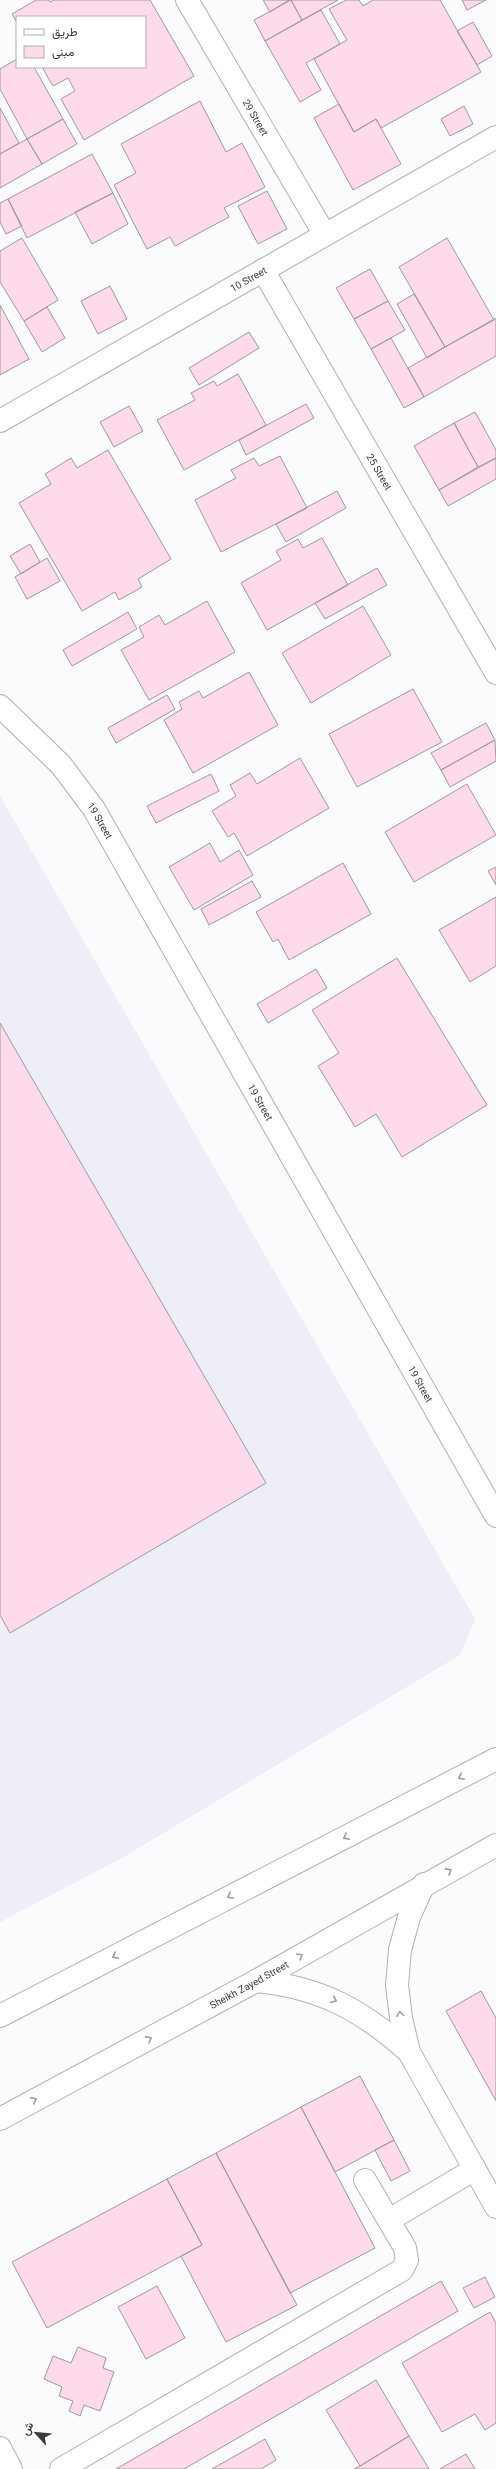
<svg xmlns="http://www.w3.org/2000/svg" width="496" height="2469" font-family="Roboto,Vazirmatn,sans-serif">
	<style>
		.built { fill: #edeef8 }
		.building { fill: #fedaea; stroke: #9c999a }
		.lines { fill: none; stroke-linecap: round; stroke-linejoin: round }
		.minor-casing { stroke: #b0b0b3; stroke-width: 24 }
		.major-casing { stroke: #b0b0b3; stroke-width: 24 }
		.minor { stroke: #fff; stroke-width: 22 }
		.major { stroke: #fff; stroke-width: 22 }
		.oneway { stroke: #9c9c9d }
		.labels { text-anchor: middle; stroke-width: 3; stroke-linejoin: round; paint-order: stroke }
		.street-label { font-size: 10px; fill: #3a3a3b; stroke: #fff }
	</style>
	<rect width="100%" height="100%" fill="#fbfbfe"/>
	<path class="built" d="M0,796L475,1619L460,1655L122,1858L0,1922Z"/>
	<path class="building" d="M36,0H49L50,2L54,0H150L194,76L84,140L61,99L75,91L68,78L53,86L42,67H145V17H17V23L12,14Z
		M263,0H289L270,12Z
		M291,0H338L302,20Z
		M291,0L302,20L265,41L254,20Z
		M346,0H359L363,6L373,0H440L481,72L381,128L376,119L354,132L314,59L347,40L329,9Z
		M462,0H486L467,10Z
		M321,10L340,44L306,63L321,90L300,102L265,41Z
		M473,22L492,56L477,65L457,31Z
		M17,59V67H34L63,119L27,139L0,89V69Z
		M200,101L226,152L242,143L265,187L224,208L229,217L175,246L170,237L147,249L114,185L136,173L121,144Z
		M339,104L354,132L376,119L401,164L353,190L314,118Z
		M464,106L473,124L450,136L441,119Z
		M0,108L19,143L0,154Z
		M63,119L77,144L42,164L27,139Z
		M27,139L42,164L0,188V154Z
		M92,154L113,193L27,238L8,199Z
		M267,191L287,229L258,244L238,206Z
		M113,193L128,224L92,244L75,212Z
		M8,199L22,226L6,234L0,222V203Z
		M22,238L58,300L24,321L0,282V251Z
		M447,238L494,320L445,347L399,267Z
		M370,269L388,301L354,319L336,288Z
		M110,286L127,319L98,334L81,301Z
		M414,294L445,347L427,358L397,304Z
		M388,301L405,330L371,349L354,319Z
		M0,305L29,359L0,375Z
		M47,307L65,338L42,352L24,321Z
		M496,318V356L424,397L408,368Z
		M249,332L259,348L199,385L189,368Z
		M391,338L424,397L404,408L371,349Z
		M238,374L266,425L184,470L157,420L195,400L191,393L214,381L217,386Z
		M306,404L314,418L246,455L239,440Z
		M129,406L143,431L114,447L100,422Z
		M475,412L496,450V458L478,467L454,423Z
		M454,423L478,467L439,490L414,446Z
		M108,450L171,559L138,579L142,587L119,600L115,592L82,611L19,503L51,484L45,474L71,458L77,468Z
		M280,456L307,508L221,552L195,500L236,478L231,470L254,458L259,466Z
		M496,458V479L448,506L439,490Z
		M337,491L346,508L286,542L276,524Z
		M322,538L348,585L267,630L241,583L281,560L276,551L298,539L303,548Z
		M30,544L40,562L21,574L10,556Z
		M47,558L60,581L27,599L15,577Z
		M377,568L387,585L325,619L315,603Z
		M207,601L235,652L149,700L121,650L144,637L139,627L159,615L165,625Z
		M363,606L391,655L311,703L282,653Z
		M128,612L137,629L72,666L63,650Z
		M249,672L278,725L193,773L164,720L182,709L179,702L199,691L203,698Z
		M413,689L442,742L357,787L329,734Z
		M167,695L175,709L116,743L108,728Z
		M486,723L495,740L441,770L431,753Z
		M495,740L496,761L450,787L441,770Z
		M300,758L329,808L247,856L234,833L228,837L212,811L236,796L230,785L250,773L257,784Z
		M211,774L219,791L156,823L147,806Z
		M467,784L496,835L414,882L385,832Z
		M210,843L220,862L239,850L253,875L194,910L169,867Z
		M343,863L371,914L289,960L278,939L273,942L256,912Z
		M496,867V885L488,871Z
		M252,881L261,897L209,925L201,909Z
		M496,897V966L470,982L439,930Z
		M397,958L487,1105L402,1157L376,1114L355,1127L318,1066L339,1053L312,1010Z
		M316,969L327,988L268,1023L257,1004Z
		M0,1023L266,1483L10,1633L0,1615Z
		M481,1991L496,2018V2101L446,2011Z
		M360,2076L394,2140L335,2172L301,2107Z
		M301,2107L375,2248L290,2293L216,2153Z
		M394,2140L410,2171L391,2181L375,2150Z
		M216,2153L297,2305L226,2342L181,2256L202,2245L167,2179Z
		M167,2179L202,2245L47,2328L12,2262Z
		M485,2277L495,2297L474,2308L463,2288Z
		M441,2281L458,2311L184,2469H116Z
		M157,2286L185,2338L146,2359L118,2307Z
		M490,2312L496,2323V2423L485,2430L475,2414L442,2432L402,2363Z
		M78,2347L106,2358L103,2368L114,2372L100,2411L84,2405L80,2416L69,2411L73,2401L59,2396L62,2387L44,2379L53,2356L71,2363Z
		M376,2380L409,2436L360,2466L326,2410Z
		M409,2436L429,2469H354L360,2466Z
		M265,2439L276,2460L261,2469H212Z
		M466,2454L475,2469H440Z"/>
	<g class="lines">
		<g class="minor-casing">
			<g id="minor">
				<path id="s1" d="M187,0L325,235"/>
				<path id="s2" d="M263,270L496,673"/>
				<path id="s3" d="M0,421L496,137"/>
				<path id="s4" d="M0,706L61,765L94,809L496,1516"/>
				<path d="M424,1884L409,1917L400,1950L397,1985L401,2018L409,2052L496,2207"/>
				<path d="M256,1981C320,1987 362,2010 409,2052"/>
				<path d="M389,2220L475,2169"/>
				<path d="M0,2448L11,2469"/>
				<path d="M61,2469L402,2270L407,2260L405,2248L365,2180"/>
			</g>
		</g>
		<g class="major-casing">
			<g id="major">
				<path d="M0,2016L496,1759"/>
				<path id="s5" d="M0,2119L256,1981L496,1845"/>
			</g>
		</g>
		<use href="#minor" class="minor"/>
		<use href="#major" class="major"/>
	</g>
	<defs><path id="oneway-chevron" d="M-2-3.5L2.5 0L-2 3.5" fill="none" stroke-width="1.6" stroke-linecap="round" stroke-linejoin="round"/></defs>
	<g class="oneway">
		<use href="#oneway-chevron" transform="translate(461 1777) rotate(153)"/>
		<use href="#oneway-chevron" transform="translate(346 1837) rotate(153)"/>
		<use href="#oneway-chevron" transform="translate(449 1871) rotate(-29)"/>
		<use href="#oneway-chevron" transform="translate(230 1896) rotate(153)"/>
		<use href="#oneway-chevron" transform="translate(115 1956) rotate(153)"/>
		<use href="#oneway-chevron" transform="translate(300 1956) rotate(-30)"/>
		<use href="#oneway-chevron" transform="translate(334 2000) rotate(25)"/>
		<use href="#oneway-chevron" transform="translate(400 2014) rotate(-98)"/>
		<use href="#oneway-chevron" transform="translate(149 2039) rotate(-28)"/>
		<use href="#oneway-chevron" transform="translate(34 2100) rotate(-28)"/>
	</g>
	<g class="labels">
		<g class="street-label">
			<text dy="4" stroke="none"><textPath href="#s1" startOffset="136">29 Street</textPath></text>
			<text dy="4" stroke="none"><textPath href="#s3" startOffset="286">10 Street</textPath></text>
			<text dy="4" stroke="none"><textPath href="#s2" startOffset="233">25 Street</textPath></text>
			<text dy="4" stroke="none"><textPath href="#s4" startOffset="153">19 Street</textPath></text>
			<text dy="4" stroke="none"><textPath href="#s4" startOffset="477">19 Street</textPath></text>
			<text dy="4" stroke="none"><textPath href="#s4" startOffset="801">19 Street</textPath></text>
			<text dy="4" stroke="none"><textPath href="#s5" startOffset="283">Sheikh Zayed Street</textPath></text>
		</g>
	</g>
	<rect x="16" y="16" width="130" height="52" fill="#ffffff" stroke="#b0b0b1"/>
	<rect x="24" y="29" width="20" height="6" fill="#ffffff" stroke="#b0b0b1"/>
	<text x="52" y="36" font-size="12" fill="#3a3a3b">طريق</text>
	<rect x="24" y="46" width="20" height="12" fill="#fedaea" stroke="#b0b0b1"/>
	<text x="52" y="56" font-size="12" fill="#3a3a3b">مبنى</text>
	<g transform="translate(36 2433) rotate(297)" stroke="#ffffff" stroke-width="3" paint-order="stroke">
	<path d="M0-3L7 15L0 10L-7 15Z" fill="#3a3a3b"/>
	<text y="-6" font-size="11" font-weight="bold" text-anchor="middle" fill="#3a3a3b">ش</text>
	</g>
</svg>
